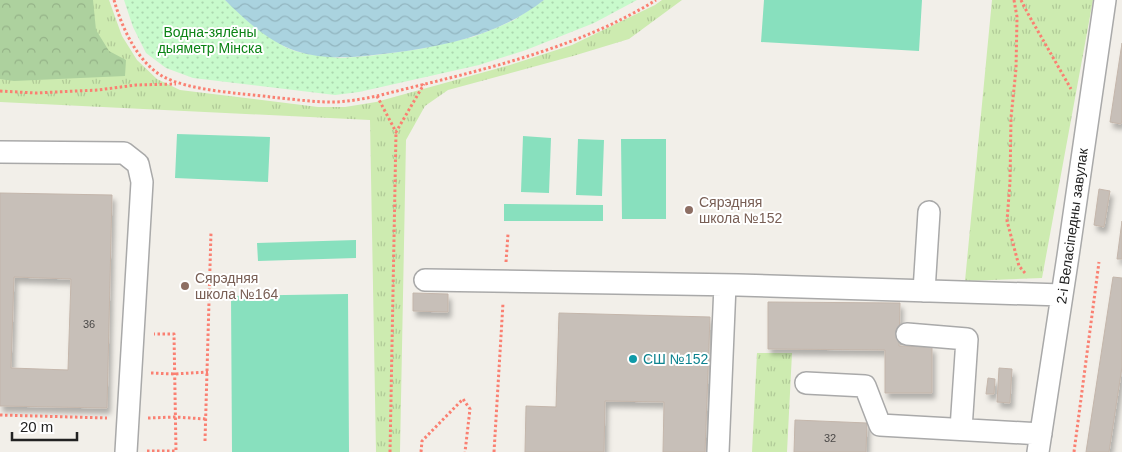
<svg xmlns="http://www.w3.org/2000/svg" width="1122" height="452" font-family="Arial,sans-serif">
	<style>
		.grass { fill: url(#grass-tufts) }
		.forest { fill: url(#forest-crowns) }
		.park { fill: url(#park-dots) }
		.pitch { fill: #88e0be }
		.water { fill: url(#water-waves) }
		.building { fill: #c7bfb8; stroke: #c4b6ab; fill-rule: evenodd; filter: url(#shadow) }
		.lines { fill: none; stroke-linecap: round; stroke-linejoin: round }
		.minor-casing { stroke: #a9a9a9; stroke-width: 24 }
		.path { stroke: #fa8072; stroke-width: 3; stroke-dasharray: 2.5 2.5; stroke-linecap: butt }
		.minor { stroke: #fff; stroke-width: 21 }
		.education-dot { fill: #8d6e63; stroke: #fff; stroke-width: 2 }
		.culture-dot { fill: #0f9aa8; stroke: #fff; stroke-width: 2 }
		.labels { text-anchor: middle; stroke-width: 4; stroke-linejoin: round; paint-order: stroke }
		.number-label { font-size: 11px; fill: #4b4948 }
		.park-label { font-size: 14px; fill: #0c8416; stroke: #fff }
		.education-label { font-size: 14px; fill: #785e54; stroke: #fff; text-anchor: start }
		.street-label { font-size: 14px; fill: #222; stroke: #fff }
		.culture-label { font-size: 14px; fill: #0d838f; stroke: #fff; text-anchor: start }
	</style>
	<defs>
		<pattern id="grass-tufts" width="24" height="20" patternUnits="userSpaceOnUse" patternTransform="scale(1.25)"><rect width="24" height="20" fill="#cdebb0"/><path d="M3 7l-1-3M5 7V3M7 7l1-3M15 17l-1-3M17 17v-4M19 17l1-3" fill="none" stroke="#b0c997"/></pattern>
		<pattern id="forest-crowns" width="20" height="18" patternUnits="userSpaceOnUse" patternTransform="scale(1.25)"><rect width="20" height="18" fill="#add19e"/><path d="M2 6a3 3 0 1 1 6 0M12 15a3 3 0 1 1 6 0" fill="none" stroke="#95b388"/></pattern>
		<pattern id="park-dots" width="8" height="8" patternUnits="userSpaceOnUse" patternTransform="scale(1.25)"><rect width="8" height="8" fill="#c8facc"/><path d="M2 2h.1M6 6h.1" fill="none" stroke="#acd6af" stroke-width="1.8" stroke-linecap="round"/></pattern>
		<pattern id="water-waves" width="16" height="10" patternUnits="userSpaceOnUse" patternTransform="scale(1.25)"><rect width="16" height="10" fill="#aad3df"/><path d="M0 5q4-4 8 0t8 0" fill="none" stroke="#92b5bf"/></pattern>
		<filter id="shadow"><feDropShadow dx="3" dy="5.5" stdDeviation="2.5" flood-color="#0004"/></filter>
	</defs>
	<rect width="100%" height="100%" fill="#f2efe9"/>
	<path class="grass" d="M0,0H109L122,36L137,60L157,79L180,90L318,107H345L376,102L510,65L572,45L655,5L662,0H682L629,39L573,56L448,90L425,106L406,140L400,452H376L370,120L0,102Z
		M992,0H1093L1042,278L965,281Z
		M757,353H792L787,452H752Z"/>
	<path class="forest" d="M0,0H93L96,30L109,51L126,60L125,76L14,81L0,79Z"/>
	<path class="park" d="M124,0H225L259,30L285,47L295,51L308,54L340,58L369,56L420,49L473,37L496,28L514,20L544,0H637L594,23L526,50L479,65L359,92L335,95L193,78L166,68L146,53L133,27Z"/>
	<path class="pitch" d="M764,0H922L919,51L761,42Z
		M177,134L270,137L268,182L175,178Z
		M523,136L551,138L549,193L521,192Z
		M578,139L604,140L602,196L576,195Z
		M621,139H666V219H622Z
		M504,204L603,205V221H504Z
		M356,240V258L258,261L257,243Z
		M348,294L349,452H232L231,296Z"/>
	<path class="water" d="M225,0H544C499,35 446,46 391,53C359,57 327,61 296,51C270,43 244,19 225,0Z"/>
	<path class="building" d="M1122,43V120L1121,124L1110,122Z
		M1099,189L1110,191L1104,227L1094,225Z
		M0,193L112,195L107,408L0,406ZM14,277L71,279L68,370L11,368Z
		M1122,221V259H1117Z
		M1113,277L1122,278V367L1109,452H1086Z
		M413,293L448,294V312L413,311Z
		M768,302L900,303L899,346L932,347V393H885V350L768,349Z
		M559,313L710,317L705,452H663L664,402L605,401L604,452H525L526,406L556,407Z
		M999,368L1012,369L1010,403L997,402Z
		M988,378L995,379L994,394H986Z
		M795,420L867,423L866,452H794Z"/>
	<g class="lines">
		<g class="minor-casing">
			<path id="minor" d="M0,152L124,153L138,164L142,182L126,452
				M425,280L738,285L1062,295
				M924,291L929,212
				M907,334L967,339L961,429
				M806,383L865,386L880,425L1041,434
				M718,452L725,285
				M1038,452L1068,256L1105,0"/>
		</g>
		<path class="path" d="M114,0C122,28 137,61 162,76C189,91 240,93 271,97C291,99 311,102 332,102C347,102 362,99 377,96C456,76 537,59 612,24C626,17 642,9 656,0
			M1014,0L1017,17L1016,69L1011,118L1010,182L1007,221L1019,266L1025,273
			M1021,0L1027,12L1071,89
			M0,91L35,93L98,90L136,85L176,84
			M377,96L396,132L424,84
			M506,262L508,234
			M151,373L174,374L208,372
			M0,415L107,418
			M148,418L175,417L206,419
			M205,441L211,232
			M147,451H176L174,334H154
			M390,452L396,132
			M421,452L422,441L463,399L470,409L465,452
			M494,452L503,303
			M1074,452L1099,262"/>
		<use href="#minor" class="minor"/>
	</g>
	<g class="education-dot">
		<circle cx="689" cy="210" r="5"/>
		<circle cx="185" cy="286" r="5"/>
	</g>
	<circle class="culture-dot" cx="633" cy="359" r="5"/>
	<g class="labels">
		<g class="number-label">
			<text x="89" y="328">36</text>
			<text x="830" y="442">32</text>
		</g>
		<g class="park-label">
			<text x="210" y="37">Водна-зялёны<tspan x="210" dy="16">дыяметр Мінска</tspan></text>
		</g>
		<g class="education-label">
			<text x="699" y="207">Сярэдняя<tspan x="699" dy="16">школа №152</tspan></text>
			<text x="195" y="283">Сярэдняя<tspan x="195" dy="16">школа №164</tspan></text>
		</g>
		<g class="street-label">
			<text transform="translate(1072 226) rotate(-82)" y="5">2-і Веласіпедны завулак</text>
		</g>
		<g class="culture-label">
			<text x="643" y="364">СШ №152</text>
		</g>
	</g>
	<path d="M12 432v8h65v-8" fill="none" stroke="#222222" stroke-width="2.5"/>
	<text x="20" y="432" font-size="15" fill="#222222" stroke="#ffffff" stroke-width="4" paint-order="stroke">20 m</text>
</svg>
